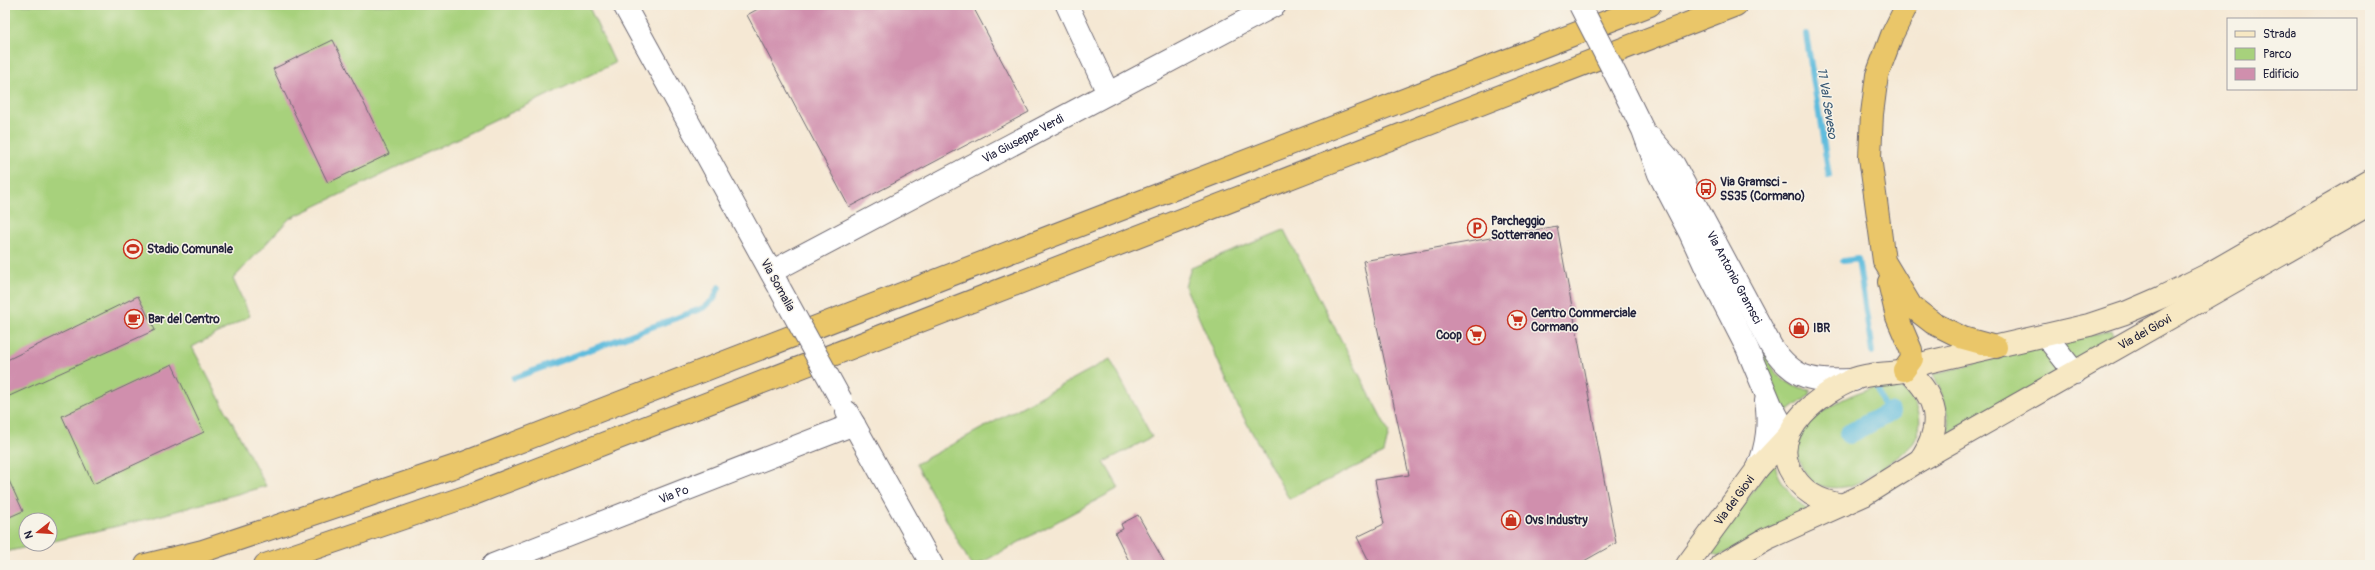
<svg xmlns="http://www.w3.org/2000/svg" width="2375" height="570" font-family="Pangolin,sans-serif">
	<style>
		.green { fill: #a7d17c; stroke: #647a5c }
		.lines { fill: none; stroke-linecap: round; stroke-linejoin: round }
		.stream { stroke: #5fbcdd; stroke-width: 6 }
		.canal { stroke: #5fbcdd; stroke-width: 20 }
		.building { fill: #d08fad }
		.street-casing { stroke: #6c6771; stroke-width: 24 }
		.secondary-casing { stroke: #6c6771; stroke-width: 24 }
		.highway-casing { stroke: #6c6771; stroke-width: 24 }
		.street { stroke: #fff; stroke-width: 22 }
		.secondary { stroke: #f7e8c3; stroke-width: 22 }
		.highway { stroke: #eac669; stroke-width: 22 }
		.street-bridge-casing { stroke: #6c6771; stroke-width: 24; stroke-linecap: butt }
		.street-bridge { stroke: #fff; stroke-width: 22 }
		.labels { text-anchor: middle; stroke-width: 3; stroke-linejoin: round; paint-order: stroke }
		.street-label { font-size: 12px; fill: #22223b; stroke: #f7f3e8 }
		.poi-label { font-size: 12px; font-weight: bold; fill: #22223b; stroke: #f7f3e8; text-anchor: start }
		.water-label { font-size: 13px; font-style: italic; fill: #375874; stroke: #f7f3e8 }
	</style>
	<rect width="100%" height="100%" fill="#f7f3e8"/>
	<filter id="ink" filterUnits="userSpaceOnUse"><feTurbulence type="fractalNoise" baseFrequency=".025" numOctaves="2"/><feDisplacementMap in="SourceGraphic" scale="8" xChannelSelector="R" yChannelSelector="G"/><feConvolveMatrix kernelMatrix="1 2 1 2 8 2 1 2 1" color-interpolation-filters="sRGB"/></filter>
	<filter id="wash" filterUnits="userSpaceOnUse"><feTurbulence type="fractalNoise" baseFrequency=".012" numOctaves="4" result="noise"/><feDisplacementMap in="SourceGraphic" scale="16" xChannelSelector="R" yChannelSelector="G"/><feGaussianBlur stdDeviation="0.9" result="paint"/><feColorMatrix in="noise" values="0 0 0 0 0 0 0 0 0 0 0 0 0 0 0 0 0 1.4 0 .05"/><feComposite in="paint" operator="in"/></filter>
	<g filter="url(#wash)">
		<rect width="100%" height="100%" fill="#f5e8d4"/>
		<path class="green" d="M5,5H588L615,63L289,219L233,279L250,316L192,347L266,486L151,518L50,542V520H26V544H41L5,552Z
			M1284,230L1389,432L1384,453L1289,499L1239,409L1185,286L1191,268Z
			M1737,301L1777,375L1796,387L1810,389V395L1787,412L1782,409Z
			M2112,330L2116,338L1949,434C1949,411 1943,394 1933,374Z
			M1110,359L1152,437L1104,462L1119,488L977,565H971L916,464Z
			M1891,384C1915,393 1928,418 1914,442C1908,452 1865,480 1855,484C1844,488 1833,489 1822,486C1812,484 1807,476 1803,469C1776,424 1857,387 1891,384Z
			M1774,462C1779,483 1793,497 1808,511L1719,556L1712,552L1715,544Z"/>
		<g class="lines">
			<path class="stream" d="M1806,34L1829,176
				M1843,261L1858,259L1872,352
				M514,378L703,308L714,299L719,287
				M1878,389L1886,414"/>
			<path class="canal" d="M1849,434L1890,412"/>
		</g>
		<g id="blocks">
			<path class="building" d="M765,5H972L1029,112L849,207L747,15Z
				M333,40L389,154L328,183L273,69Z
				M1557,226L1616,543L1577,565H1371L1357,537L1384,524L1375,480L1409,475L1363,261Z
				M138,296L155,330L5,398V361Z
				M172,364L204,432L93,484L62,416Z
				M5,472L23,511L5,519Z
				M1138,515L1166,565H1131L1115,533L1123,529L1121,524Z"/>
		</g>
	</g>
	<g filter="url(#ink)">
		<use href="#blocks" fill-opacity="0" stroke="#6c6771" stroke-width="1"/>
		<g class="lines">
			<g class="street-casing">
				<g id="street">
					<path d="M624,5L778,285"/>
					<path d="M1067,5L1108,93"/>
					<path d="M1622,87L1643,130L1659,174L1690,233L1707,270L1747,348L1771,405L1787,434"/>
					<path id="s1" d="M1651,138L1674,165L1771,346C1796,382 1813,381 1854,380"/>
					<path id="s2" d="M771,272L1275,5"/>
					<path d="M2045,335L2075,373"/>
					<path d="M847,412L932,565"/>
					<path d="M1758,468C1767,446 1770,425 1766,401"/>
					<path id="s3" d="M493,565L854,424"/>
				</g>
			</g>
			<g class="secondary-casing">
				<g id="secondary">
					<path d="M1907,370C1938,398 1944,425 1920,460"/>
					<path d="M1843,505C1818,501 1801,492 1789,468C1771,429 1823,392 1854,379C1872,372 1890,375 1908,370C1915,368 1921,364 1928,362L2089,325L2125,313L2162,297L2207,275L2370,181"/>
					<path id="s4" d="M1687,565L1758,468L1786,438"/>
					<path id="s5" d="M1721,565L1766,539L1864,495L1920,460L2370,204"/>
				</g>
			</g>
			<g class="highway-casing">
				<path id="highway" d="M1907,5L1892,35L1877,75L1872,114L1870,157L1884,261L1911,306L1933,323L1963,338L1996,347
					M1889,282L1897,317L1911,350L1912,359L1904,370
					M146,565L203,551L456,466L1650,5
					M265,565L471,495L1736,5"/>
			</g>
			<use href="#street" class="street"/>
			<use href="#secondary" class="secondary"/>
			<use href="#highway" class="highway"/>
			<g class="street-bridge-casing">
				<path id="street-bridge" d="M1580,5L1622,87
					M780,289L841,400"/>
			</g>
			<use href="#street-bridge" class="street-bridge"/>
		</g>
	</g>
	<defs>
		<g id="bus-ring" transform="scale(1)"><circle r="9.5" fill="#f7f3e8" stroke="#c8321e" stroke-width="1.5"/><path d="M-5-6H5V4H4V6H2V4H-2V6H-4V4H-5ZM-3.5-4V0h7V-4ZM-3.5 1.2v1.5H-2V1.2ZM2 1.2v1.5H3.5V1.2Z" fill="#c8321e"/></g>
		<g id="parking-ring" transform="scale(1)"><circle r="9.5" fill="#f7f3e8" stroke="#c8321e" stroke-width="1.5"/><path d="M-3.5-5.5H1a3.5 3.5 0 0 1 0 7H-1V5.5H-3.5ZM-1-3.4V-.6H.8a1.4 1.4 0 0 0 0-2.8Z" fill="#c8321e"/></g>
		<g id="stadium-ring" transform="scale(1)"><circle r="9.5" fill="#f7f3e8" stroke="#c8321e" stroke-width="1.5"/><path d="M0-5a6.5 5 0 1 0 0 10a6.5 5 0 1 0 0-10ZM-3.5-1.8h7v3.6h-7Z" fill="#c8321e"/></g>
		<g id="cafe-ring" transform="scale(1)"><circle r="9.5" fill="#f7f3e8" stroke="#c8321e" stroke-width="1.5"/><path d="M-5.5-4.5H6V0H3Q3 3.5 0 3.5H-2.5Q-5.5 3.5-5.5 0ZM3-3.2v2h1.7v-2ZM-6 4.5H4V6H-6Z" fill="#c8321e"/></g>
		<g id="supermarket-ring" transform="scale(1)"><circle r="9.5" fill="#f7f3e8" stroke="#c8321e" stroke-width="1.5"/><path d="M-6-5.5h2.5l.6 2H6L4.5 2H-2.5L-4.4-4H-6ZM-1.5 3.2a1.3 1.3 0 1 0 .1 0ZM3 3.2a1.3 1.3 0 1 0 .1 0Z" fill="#c8321e"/></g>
		<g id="shop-ring" transform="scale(1)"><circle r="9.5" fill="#f7f3e8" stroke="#c8321e" stroke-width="1.5"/><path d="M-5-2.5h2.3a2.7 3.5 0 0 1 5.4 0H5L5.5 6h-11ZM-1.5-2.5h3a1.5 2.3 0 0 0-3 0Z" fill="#c8321e"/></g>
	</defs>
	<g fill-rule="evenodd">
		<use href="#bus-ring" x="1706" y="189"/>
		<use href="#parking-ring" x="1477" y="228"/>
		<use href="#stadium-ring" x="133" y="249"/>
		<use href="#cafe-ring" x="134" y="319"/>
		<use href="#supermarket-ring" x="1517" y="320"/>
		<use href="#shop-ring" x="1799" y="328"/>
		<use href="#supermarket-ring" x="1476" y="335"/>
		<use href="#shop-ring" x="1511" y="520"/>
	</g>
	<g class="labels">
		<g class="street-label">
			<text dy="4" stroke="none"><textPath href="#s2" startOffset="285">Via Giuseppe Verdi</textPath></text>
			<text dy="4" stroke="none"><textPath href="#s1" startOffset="163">Via Antonio Gramsci</textPath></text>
			<text transform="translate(778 285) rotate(61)" y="4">Via Somalia</text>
			<text dy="4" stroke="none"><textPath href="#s5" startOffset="484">Via dei Giovi</textPath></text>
			<text dy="4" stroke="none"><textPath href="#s3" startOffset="194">Via Po</textPath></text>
			<text dy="4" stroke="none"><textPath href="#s4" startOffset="80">Via dei Giovi</textPath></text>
		</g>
		<g class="poi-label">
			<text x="1720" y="186">Via Gramsci -<tspan x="1720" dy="14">SS35 (Cormano)</tspan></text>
			<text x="1491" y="225">Parcheggio<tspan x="1491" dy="14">Sotterraneo</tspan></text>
			<text x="147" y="253">Stadio Comunale</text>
			<text x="1531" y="317">Centro Commerciale<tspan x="1531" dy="14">Cormano</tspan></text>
			<text x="148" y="323">Bar del Centro</text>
			<text x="1813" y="332">IBR</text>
			<text x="1462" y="339" text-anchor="end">Coop</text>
			<text x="1525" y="524">Ovs Industry</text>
		</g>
		<g class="water-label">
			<text transform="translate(1828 103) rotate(81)" y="5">11 Val Seveso</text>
		</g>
	</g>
	<rect width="2375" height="570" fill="none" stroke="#f7f3e8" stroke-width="20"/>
	<rect x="2227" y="18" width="130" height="72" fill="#f7f3e8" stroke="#a29fa3"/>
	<rect x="2235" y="31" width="20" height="6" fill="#f7e8c3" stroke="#a29fa3"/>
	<text x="2263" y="38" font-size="12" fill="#22223b">Strada</text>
	<rect x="2235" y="48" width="20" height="12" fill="#a7d17c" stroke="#a29fa3"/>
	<text x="2263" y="58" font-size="12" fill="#22223b">Parco</text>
	<rect x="2235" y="68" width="20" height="12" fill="#d08fad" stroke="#a29fa3"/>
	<text x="2263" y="78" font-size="12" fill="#22223b">Edificio</text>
	<g transform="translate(38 532) rotate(253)"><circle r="19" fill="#f7f3e8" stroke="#a29fa3"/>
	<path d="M0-3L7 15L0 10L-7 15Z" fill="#c8321e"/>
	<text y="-6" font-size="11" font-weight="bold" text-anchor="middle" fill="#22223b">N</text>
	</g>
</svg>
